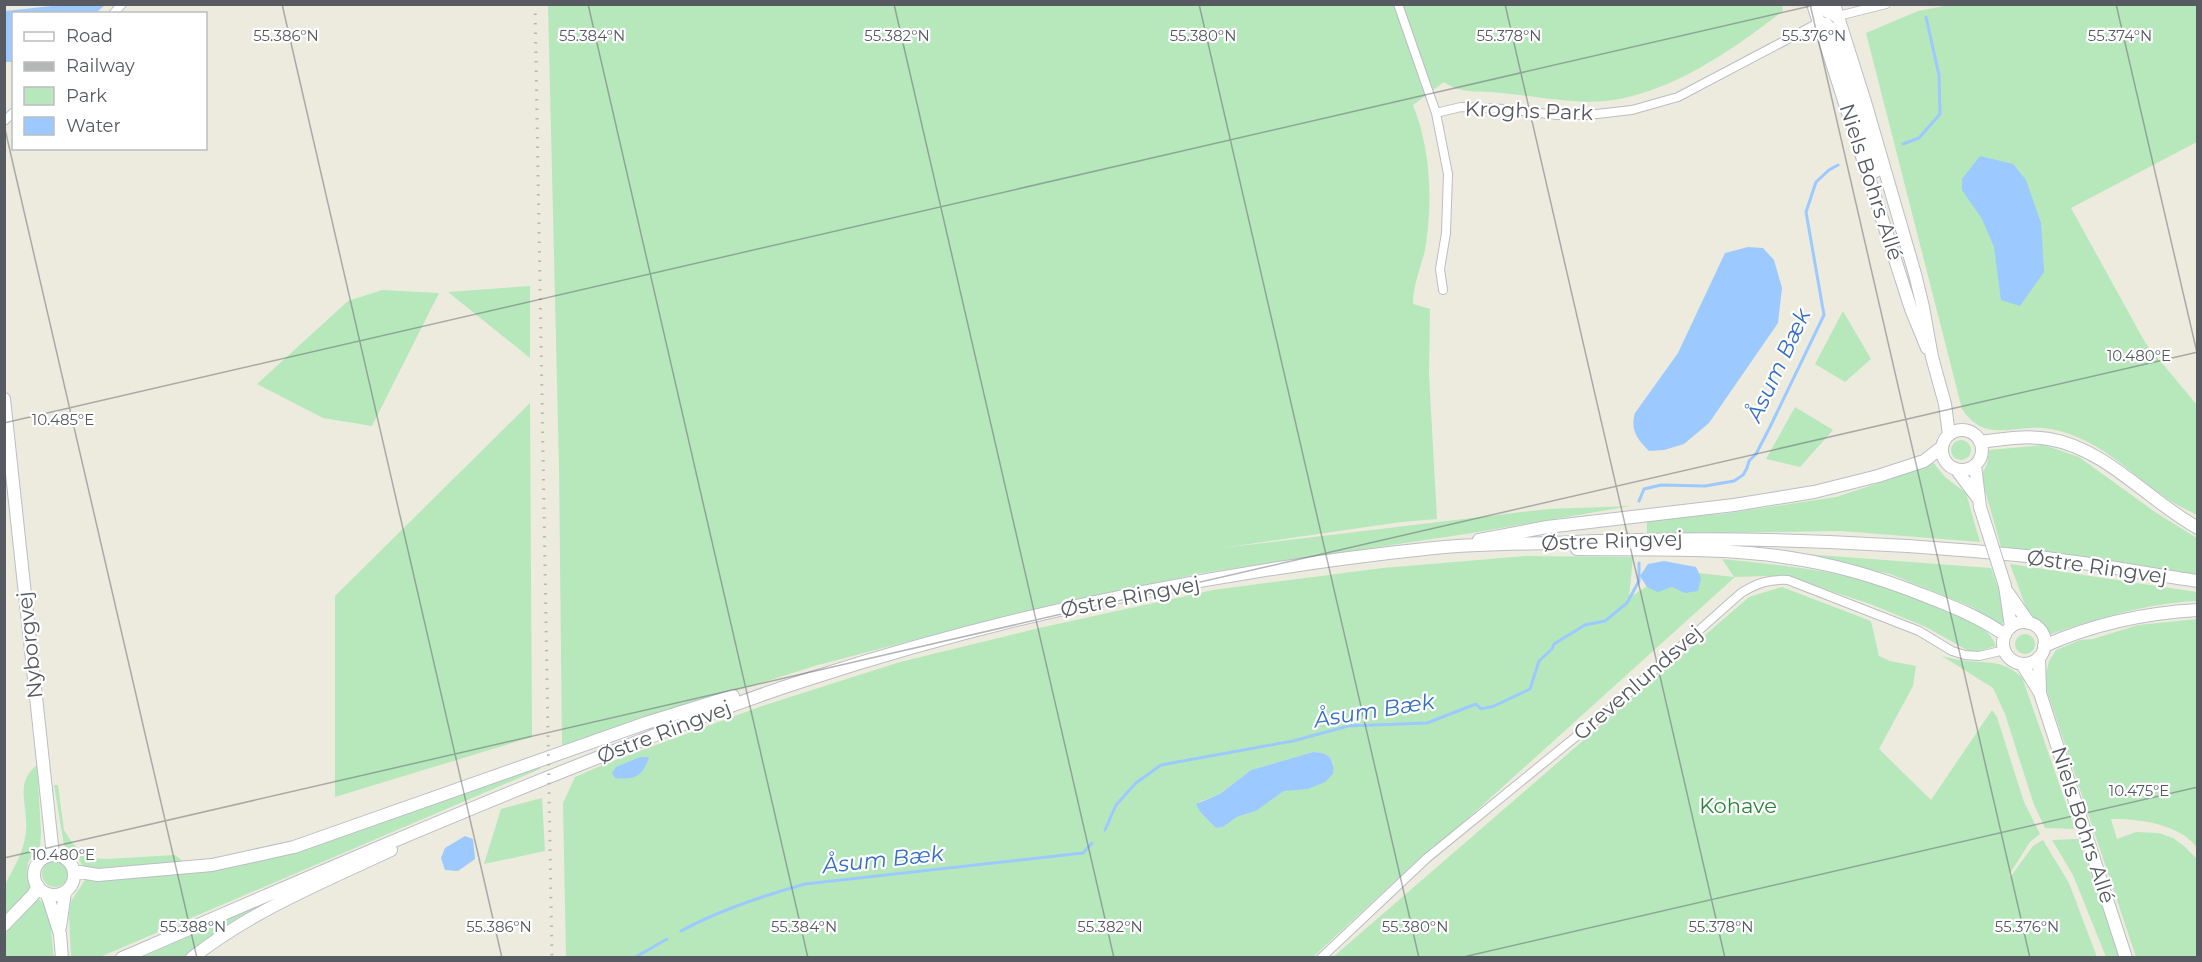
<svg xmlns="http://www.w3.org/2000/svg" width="2202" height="962" font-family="Montserrat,sans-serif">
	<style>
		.green { fill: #b7e8bc; fill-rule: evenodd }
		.water { fill: #9cc9ff }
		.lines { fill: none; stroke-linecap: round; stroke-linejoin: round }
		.stream { stroke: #9cc9ff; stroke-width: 3 }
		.street-casing { stroke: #bcbdc4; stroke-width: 10 }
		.secondary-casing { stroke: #bbbec6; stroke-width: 14 }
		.street { stroke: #fff; stroke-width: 8 }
		.secondary { stroke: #fff; stroke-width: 12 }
		.rail { stroke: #b5b6b6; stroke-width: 3; stroke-dasharray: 1.5 8; stroke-linecap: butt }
		.secondary-bridge-casing { stroke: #bbbec6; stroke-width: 14; stroke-linecap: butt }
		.secondary-bridge { stroke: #fff; stroke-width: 12 }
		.ticks { fill: none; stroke: #575b61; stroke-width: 1.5; stroke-opacity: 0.45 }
		.labels { text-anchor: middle; stroke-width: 4.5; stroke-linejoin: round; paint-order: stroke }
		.street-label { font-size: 21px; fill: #575b61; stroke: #fff }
		.park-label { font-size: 21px; fill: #2c853a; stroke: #fff }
		.water-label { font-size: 22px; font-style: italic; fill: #336dcd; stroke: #fff }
		.ticks-label { font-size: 15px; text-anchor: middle; fill: #575b61; stroke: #fff; stroke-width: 4.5; stroke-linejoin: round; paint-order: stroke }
	</style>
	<rect width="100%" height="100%" fill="#edebde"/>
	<path class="green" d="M1782,4L1783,11C1734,49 1669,95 1605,101C1570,104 1536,96 1501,93C1481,90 1461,95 1444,82L1413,105C1431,150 1433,202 1425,250C1421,267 1413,285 1413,304L1430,309L1429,374L1437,519L1401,522L1221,548L1548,509L1631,506L1466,534L1202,573L1006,616L818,665L562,746L559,466L548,5Z
		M1949,5H2197V142L2071,208L2146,344L2197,405V515C2188,510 2178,506 2169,500C2127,472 2103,440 2051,429C2015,422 1987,446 1962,409L1866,33L1918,11Z
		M530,286V358L448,292Z
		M382,290L439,293L372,426L323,418L257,384L348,301Z
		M1843,311L1871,359L1845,382L1815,364Z
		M530,403L532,737L335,797V596Z
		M1795,407L1833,430L1800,467L1766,459Z
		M1951 450a10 10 0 1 1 20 0a10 10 0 1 1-20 0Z
		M2044,445L2079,457L2155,512L2197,538V577L2001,547L1981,476L1987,464L1989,450Z
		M1932,461L1945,477L1966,493L1980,542L1841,531L1647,534V520L1722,514L1836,497L1891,479Z
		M1766,551L1991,568L2008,616L2001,625L1972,607L1890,574L1841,563Z
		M1525,556L1633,557L1629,598L1671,570L1734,577L1722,559C1771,564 1820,569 1868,581C1895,589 1923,602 1949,613C1968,621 1989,626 1996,646L1972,653L1926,627L1870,604L1792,578L1770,576L1735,577L1434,849L1433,846L1313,957H566L563,803L575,777L607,763L762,706L900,662L1039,628L1213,590L1383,568ZM1313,752C1324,752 1329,754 1334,764L1292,790L1284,791L1256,811L1237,817L1223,827L1216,828L1201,813L1199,802L1220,794L1251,770Z
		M2010,564L2197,592V601C2146,603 2097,619 2048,635L2026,608Z
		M1782,587L1871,621L1879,656L1890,661L1916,666L1913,686L1879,749L1931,800L1992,710L1997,717L2024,802L2040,834L2030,842L2009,875L2011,876L2033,846L2043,840L2069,883L2097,957H1333L1749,597Z
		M2197,619V848C2181,824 2137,818 2111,819L2117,839L2136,832L2159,833L2173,838L2184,846L2197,859V957H2136L2047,691L2046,674L2049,661L2056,650L2080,640L2093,639L2138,625Z
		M2015 644a10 10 0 1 1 20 0a10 10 0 1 1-20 0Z
		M1942,656C1950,658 1959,660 1967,661C1993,664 1999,659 2022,677L2075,829L2045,828L2034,805L2005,714L1993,688Z
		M37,765L41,832L40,847L28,862L27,873L30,888L26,896L5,917C5,908 2,893 5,885C15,865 24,853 26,830C28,805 14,783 37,765Z
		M540,765V769L100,957H71L69,915L71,901L85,880L193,871L246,862Z
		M54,785H58L64,830L73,844L90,858L107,859L175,855L184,862L91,870L82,865L77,856L64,845Z
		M542,798L545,851L484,864L501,809Z
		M2079,839L2119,957H2106L2073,875L2052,840Z
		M42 874a13 13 0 1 1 26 0a13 13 0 1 1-26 0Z
		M38,898C53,911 51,939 54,957L5,958V932Z
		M276,898L183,957L140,958Z"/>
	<path class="water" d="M71,4L105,5L96,13L14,14L13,62H5V11Z
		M1980,156L2013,164L2026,180L2041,223L2044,272L2020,306L2001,300L1994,247L1982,219L1962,190V179Z
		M1748,247L1763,248L1774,260L1782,288L1778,323L1709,423L1684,444L1664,450L1649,451C1637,439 1630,430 1635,413L1678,353L1725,253Z
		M1664,561L1696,567L1701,578L1698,591L1685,593L1672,587L1658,592L1647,587L1640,576L1648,564Z
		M1313,752C1328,752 1335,758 1333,774L1325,782L1308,789L1284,791L1256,811L1237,817L1223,827L1216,828L1201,813L1196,804L1220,794L1251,770Z
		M640,757H649C643,777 634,780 615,778L612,773L616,767Z
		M465,836L473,839L475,859L458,871L445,870L441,858L445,848Z"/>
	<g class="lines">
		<path class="stream" d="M1903,144L1919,138L1940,114L1939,75L1926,17
			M1639,501L1644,489L1661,485L1705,486L1734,481L1743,475L1747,468L1749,461L1756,454L1770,427L1824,315L1806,212L1816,182L1829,170L1838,165
			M1105,830L1116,805L1136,783L1161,765L1293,741L1348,726L1427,723L1476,704L1481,709L1494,706L1530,689L1539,661L1552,649L1554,644L1585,625L1605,621L1627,603L1639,581V563
			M681,931C720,910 762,896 805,884L1083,853L1092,843
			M634,958L667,939"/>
		<g class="street-casing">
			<path id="street" d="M1398,4L1436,113L1448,174L1446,233L1440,269L1443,290
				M113,14L122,4
				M1834,17L1886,4
				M1436,113L1461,107L1505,109L1557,115H1588L1632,110L1678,97L1822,21
				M4,121L14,112
				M1321,958L1427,858L1616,704L1741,593C1757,583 1769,579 1788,580L1919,631L1952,651L1965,655L1979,656L2005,650"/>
		</g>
		<g class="secondary-casing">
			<path id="secondary" d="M1813,4L1911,309L1927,348
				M1822,4L1828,12L1838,16
				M1834,4L1865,102L1915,274L1923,307L1932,357L1945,404L1949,435
				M1818,23L1826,24L1835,34L1876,171
				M4,399L53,855
				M1942 450a20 20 0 1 1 40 0a20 20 0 1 1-40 0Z
				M1980,442C2002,439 2026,435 2049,439C2107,449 2147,500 2198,528
				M1975,465L1980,507
				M1956,469L1977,497
				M1479,540L1547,527L1734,505L1814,492L1878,476L1924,461L1942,447
				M1577,549C1658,550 1743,546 1823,564C1857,571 1890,582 1923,595C1951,606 1980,617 2005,635
				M2005,586L2011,627
				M2008,593L2029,623
				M2003 643a21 21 0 1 1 42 0a21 21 0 1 1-42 0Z
				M2044,646C2093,624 2144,613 2198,610
				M2039,657L2040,692
				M2022,664L2040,693L2126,958
				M34 875a20 20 0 1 1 40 0a20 20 0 1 1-40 0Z
				M74,871L98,875L212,865L294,847L646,723L733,696
				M47,894L60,934L62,958
				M4,925L33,895L38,886
				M60,927L65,892
				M122,958C277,891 432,823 589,761C663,732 736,702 812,678C1013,613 1223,570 1434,548C1473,544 1513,544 1553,543C1714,535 1876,540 2037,557C2091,563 2144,573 2198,581
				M192,958C251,911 323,882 391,850"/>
		</g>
		<use href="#street" class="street"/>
		<use href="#secondary" class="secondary"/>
		<path class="rail" d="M535,4L552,958"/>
		<g class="secondary-bridge-casing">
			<path id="secondary-bridge" d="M1980,507L2005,586"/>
		</g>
		<use href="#secondary-bridge" class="secondary-bridge"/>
	</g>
	<path class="ticks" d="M282,4L502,958M588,4L808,958M894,4L1114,958M1199,4L1419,958M1505,4L1725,958M1810,4L2030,958M2116,4L2198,357M4,125L197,958M4,423L1819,4M4,858L2198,352M1459,958L2198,787"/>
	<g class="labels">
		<g class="street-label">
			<text transform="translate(1529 111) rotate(2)" y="7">Kroghs Park</text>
			<text transform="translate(1871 182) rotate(72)" y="7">Niels Bohrs Allé</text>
			<text transform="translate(1612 541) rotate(-2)" y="7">Østre Ringvej</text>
			<text transform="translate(2097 567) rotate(8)" y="7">Østre Ringvej</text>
			<text transform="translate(1130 597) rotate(-11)" y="7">Østre Ringvej</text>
			<text transform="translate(30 645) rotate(-96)" y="7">Nyborgvej</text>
			<text transform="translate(1638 683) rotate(-41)" y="7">Grevenlundsvej</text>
			<text transform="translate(664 732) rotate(-21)" y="7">Østre Ringvej</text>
			<text transform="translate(2083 825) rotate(72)" y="7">Niels Bohrs Allé</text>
		</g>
		<g class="park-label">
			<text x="1738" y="813">Kohave</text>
		</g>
		<g class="water-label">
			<text transform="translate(1778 365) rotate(-65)" y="8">Åsum Bæk</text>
			<text transform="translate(1374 710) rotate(-9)" y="8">Åsum Bæk</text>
			<text transform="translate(883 859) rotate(-6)" y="8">Åsum Bæk</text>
		</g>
	</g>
	<g class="ticks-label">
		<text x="286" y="41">55.386°N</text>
		<text x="592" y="41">55.384°N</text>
		<text x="897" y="41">55.382°N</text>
		<text x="1203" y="41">55.380°N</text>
		<text x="1509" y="41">55.378°N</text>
		<text x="1814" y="41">55.376°N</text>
		<text x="2120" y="41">55.374°N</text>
		<text x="2139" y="361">10.480°E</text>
		<text x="63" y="425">10.485°E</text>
		<text x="2139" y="796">10.475°E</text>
		<text x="63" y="860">10.480°E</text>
		<text x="193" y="932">55.388°N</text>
		<text x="499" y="932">55.386°N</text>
		<text x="804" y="932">55.384°N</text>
		<text x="1110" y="932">55.382°N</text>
		<text x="1415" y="932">55.380°N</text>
		<text x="1721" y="932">55.378°N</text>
		<text x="2027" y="932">55.376°N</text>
	</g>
	<rect width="2202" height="962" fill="none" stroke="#575b61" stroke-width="12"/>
	<rect x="12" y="12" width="195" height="138" fill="#ffffff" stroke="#bcbdc0" stroke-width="1.5"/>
	<rect x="24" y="32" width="30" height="9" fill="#ffffff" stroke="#bcbdc0" stroke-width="1.5"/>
	<text x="66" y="42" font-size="18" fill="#575b61">Road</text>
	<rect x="24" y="62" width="30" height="9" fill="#b5b6b6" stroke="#bcbdc0" stroke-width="1.5"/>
	<text x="66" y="72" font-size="18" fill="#575b61">Railway</text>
	<rect x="24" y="87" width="30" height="18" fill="#b7e8bc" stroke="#bcbdc0" stroke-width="1.5"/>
	<text x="66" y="102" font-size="18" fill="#575b61">Park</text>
	<rect x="24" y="117" width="30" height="18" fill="#9cc9ff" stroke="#bcbdc0" stroke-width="1.5"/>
	<text x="66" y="132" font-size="18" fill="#575b61">Water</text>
</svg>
